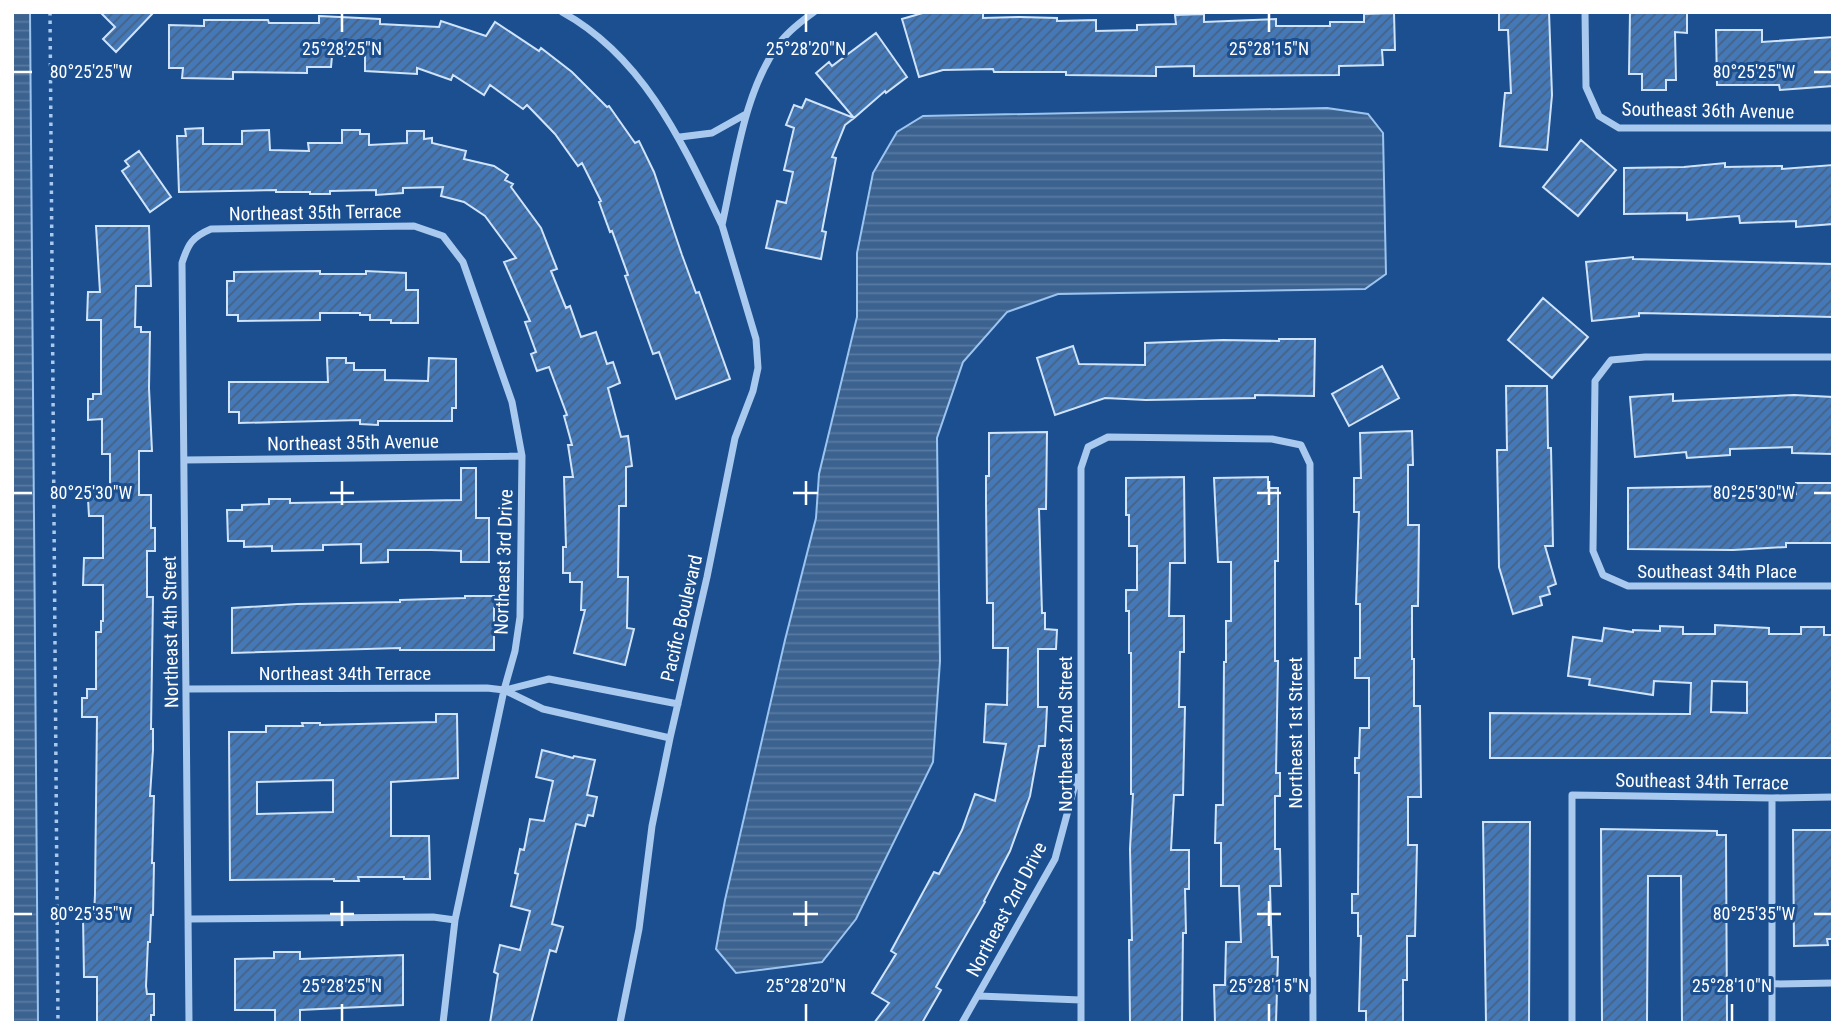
<svg xmlns="http://www.w3.org/2000/svg" width="1845" height="1035" font-family="'Roboto Condensed',sans-serif">
	<style>
		.water { fill: url(#water-rules); stroke: #9cc4f0; stroke-width: 2 }
		.building { fill: url(#building-hatch); stroke: #cfe3fa; stroke-width: 2; fill-rule: evenodd }
		.lines { fill: none; stroke-linecap: round; stroke-linejoin: round }
		.path { stroke: #a9c9ee; stroke-width: 3.5; stroke-dasharray: 3.5 5; stroke-linecap: butt }
		.minor { stroke: #a9c9ee; stroke-width: 7 }
		.ticks { fill: none; stroke: #fff; stroke-width: 2.5 }
		.labels { text-anchor: middle; stroke-width: 6; stroke-linejoin: round; paint-order: stroke }
		.street-label { font-size: 19px; fill: #fff; stroke: #1b4f8f }
		.ticks-label { font-size: 18px; text-anchor: middle; fill: #fff; stroke: #1b4f8f; stroke-width: 6; stroke-linejoin: round; paint-order: stroke }
	</style>
	<defs>
		<pattern id="water-rules" width="6" height="5" patternUnits="userSpaceOnUse" patternTransform="scale(1.75)"><rect width="6" height="5" fill="#3c6290"/><path d="M0 2.5h6" fill="none" stroke="#597aa1"/></pattern>
		<pattern id="building-hatch" width="6" height="6" patternUnits="userSpaceOnUse" patternTransform="scale(1.75)"><rect width="6" height="6" fill="#4478b7"/><path d="M-1 1l2-2M0 6l6-6M5 7l2-2" fill="none" stroke="#486282"/></pattern>
	</defs>
	<rect width="100%" height="100%" fill="#1b4f8f"/>
	<path class="water" d="M12,12H30L38,1023H12Z
		M1327,108L1368,114L1383,133L1386,274L1365,289L1058,294L1007,312L963,362L937,438L940,661L933,762L856,919L822,962L736,973L716,949L725,900L785,640L816,518L819,474L857,317V253L873,173L897,132L923,116Z"/>
	<path class="building" d="M100,12H154L116,52L103,39L115,27Z
		M926,12H983V18L1020,17L1057,18V21L1096,20V31L1137,30V25L1176,24L1175,15L1204,14V22L1276,19V26H1330V22H1364V14L1394,13L1395,50H1382L1383,65L1339,66V75L1194,76V66L1156,67V76L1066,75V72H994L993,69L943,70L919,77L902,19Z
		M1499,12H1549L1552,95L1547,150L1500,146L1505,93H1511L1508,30H1499Z
		M1630,12H1687V33L1675,32L1676,80H1666V90H1642V74H1629Z
		M319,16L380,19V24L439,27L441,21L486,36L495,22L539,51L541,48L572,72L607,107L609,106L635,143L639,141L654,172L682,255L696,293L699,292L730,379L676,399L659,352L653,354L625,276L628,275L612,231L610,232L599,202L601,201L582,163L578,166L555,134L527,105L523,109L490,85L484,95L453,75L451,80L417,68V74L365,71V56H332L331,67H307V73L233,72V79L182,78L183,68H169V25L204,26V20H268L269,23H319Z
		M1716,30H1762V42L1833,37V86L1780,90L1779,85H1717Z
		M876,33L907,77L886,93L885,91L854,118L816,73L829,62L832,66Z
		M806,99L854,118L845,125L832,157L836,158L822,231L826,232L821,259L766,248L777,201L786,203L793,172L784,170L794,128L786,125L794,105L802,108Z
		M203,128V144H242V131L269,130L270,150L309,151L308,143H342V130H360V134H369V145L407,143V131H424V139L432,138V143L466,151L464,159L494,166L508,175L505,180L513,184L511,187L541,228L557,269L551,271L566,308L570,306L581,337L596,332L607,364L613,362L620,383L608,388L621,437L628,436L632,466L626,467V506H619L618,577H628L627,628L634,629L625,665L574,653L585,610H581L582,582H570V573H563V547H566L564,477H573L568,445H572L564,416L567,415L549,367L537,371L531,354L536,352L525,322L530,321L504,262L516,258L485,216L464,202L441,196L443,187L403,188V193L376,195V190L330,191V194H310V192H276V190L179,192L177,136H186L185,129Z
		M1581,140L1616,170L1578,216L1543,187Z
		M139,151L171,197L150,212L122,171L129,166L125,161Z
		M1725,163V167L1782,166V169L1833,165V224L1796,227V221L1740,223L1739,216L1687,220V213L1624,214V168L1684,167Z
		M96,226H149L151,286H136L135,327H141V332H150L149,388L152,451H139V495H151V528H155V551H147V597H153L151,729H153V750L150,796H154L152,863H154L153,915H151L150,942H148L146,986L147,994H154V1015H151V1023H97V977H84L83,916H94L95,894L97,717H82V698H87V689H96V632H101V621H103V585H83L84,558H103V516H89L88,499L93,498V490H110V454H102V419L88,420V399H93V394H101V320H87L88,292H100Z
		M1633,257V259L1833,264V317L1639,313V316L1592,321L1586,262Z
		M320,271V274H366V271L406,273V290H418V323H391V320H370V315H360V313H320V320L238,321V315H227V281H234V272Z
		M1543,298L1588,337L1552,378L1508,340Z
		M1279,339H1315L1314,396L1255,395V398L1146,400L1105,398L1055,415L1037,358L1073,346L1079,364L1145,365V343L1223,340L1279,341Z
		M327,358H346V363H354V370H385V380L428,381L429,358L456,359V408H452V421H378V425L360,424V420L239,423V412H229V382H328Z
		M1382,366L1399,398L1349,426L1332,394Z
		M1506,386H1547L1548,448H1551L1553,546H1545L1556,584L1548,587L1550,594L1540,597L1542,605L1513,614L1499,567L1497,450H1507Z
		M1673,394V401L1794,395L1833,397V454L1792,453V447L1730,449V455L1687,458L1686,452L1635,457L1630,397Z
		M1412,431L1413,465H1408V525H1419L1418,606H1412V659H1414V706H1420L1421,797H1408V845H1417L1415,936H1407V980H1403V1023H1366V1011H1359L1361,936H1358V913H1352V894H1358L1359,773H1355V758H1359L1360,728H1369V678H1355V658H1360V604H1356L1359,512H1354V478H1361L1360,433Z
		M1047,432L1046,509H1039L1042,613H1045V629L1057,630L1056,649H1038V707H1047L1045,746H1039L1030,796L1010,851L984,901L985,902L936,987L941,990L922,1023H874L889,1003L872,993L896,954L891,951L934,872L939,874L962,830L975,794L995,801L1006,744L984,742L986,704L1007,705L1008,648H993V603H987L986,501V476H989V433Z
		M461,468H476V518H489V562H461V551L431,550H388V562L361,563V544L323,545V550L272,551V546L244,547V541H228L227,510H242V505L269,504V499H290V503L461,500Z
		M1184,477L1185,563H1170L1169,616H1184V652H1180L1179,707H1185L1183,795H1174L1171,850H1189V889H1185L1186,933H1183L1182,1023H1130L1129,940H1132L1130,849L1133,794H1131V653H1129V611H1126V590H1137V546H1129V515H1126V478Z
		M1268,477V488H1278V561H1275V661H1278L1276,773H1280V796H1275V849H1280L1281,886H1270L1272,957H1278L1276,1023H1215L1214,985H1225L1226,942H1241L1239,886H1221V843H1215L1216,805H1223L1224,662H1226V621H1231V562H1218L1214,478Z
		M1796,483H1833V543H1786V547L1733,550L1628,549V488L1731,486V496L1796,494Z
		M465,596H494V650H400V648L232,653V608L297,604L400,602V600L465,598Z
		M1715,625L1769,628V634H1801V627H1824V635H1833V758H1490V713L1690,714L1691,683L1654,681L1653,695L1589,685L1590,679L1568,676L1573,637L1602,641L1604,628L1633,632V630L1660,631V626L1683,627V634H1715ZM1712,681L1747,682V713L1711,712Z
		M436,714H457L458,778L391,782V836H429L430,879H404V877H358L359,881H334V879L230,880L229,732H266V726H303L302,723H320V725L436,722ZM333,780V812L257,814V782Z
		M542,750L573,758L574,756L595,760L587,795L597,797L593,816L588,815L585,826L576,824L552,924L563,927L556,952L550,950L531,1023H490L498,974L494,972L500,945L520,950L530,911L511,906L518,874L515,873L520,849L524,850L530,819L544,821L553,781L536,777Z
		M1483,822H1530L1529,1023H1486Z
		M1601,829L1717,831V835H1726L1727,1023H1682L1681,876H1648L1647,1023H1602Z
		M1793,830H1833V939H1827L1828,945L1794,946Z
		M274,952H300V959L403,955V1005L300,1010V1022H275V1010H235V959L274,958Z"/>
	<g class="lines">
		<path class="path" d="M50,12L58,1023"/>
		<path class="minor" d="M562,12C644,57 683,144 722,225C735,167 744,87 782,40C790,30 803,20 814,12
			M1585,12L1586,87L1599,116L1619,128H1833
			M680,137L712,133L746,114
			M1833,357H1645L1611,360L1595,381L1593,551L1603,575L1628,586H1833
			M184,460L522,456
			M186,689L487,688L504,690L543,709L670,738
			M505,690L549,679L678,704
			M189,919L433,917L455,920
			M1772,984L1833,983
			M978,996L1081,1000
			M189,1023L182,263C188,244 192,237 211,229L414,226L443,236L463,262L512,402L522,456L520,617L515,651L504,690L455,920L443,1023
			M620,1023L639,929L652,826L670,738L707,577L735,438L753,391L758,368L756,339L722,225
			M962,1023L1055,859L1077,777
			M1081,1023V468L1088,447L1108,437L1272,439L1301,445L1310,464L1313,1023
			M1572,1023V795L1772,798L1833,797
			M1772,1023V798"/>
	</g>
	<path class="ticks" d="M342,14V32M806,14V32M1269,14V32M14,72H32M1814,72H1831M342,481V505M806,481V505M1269,481V505M14,493H32M330,493H354M793,493H818M1257,493H1281M1814,493H1831M342,901V926M806,901V926M1269,901V926M14,914H32M330,914H354M793,914H818M1257,914H1281M1814,914H1831M342,1004V1021M806,1004V1021M1269,1004V1021M1732,1004V1021"/>
	<g class="labels">
		<g class="street-label">
			<text transform="translate(1708 110) rotate(1)" y="7">Southeast 36th Avenue</text>
			<text transform="translate(315 212) rotate(-1)" y="7">Northeast 35th Terrace</text>
			<text transform="translate(353 442) rotate(-1)" y="7">Northeast 35th Avenue</text>
			<text transform="translate(503 562) rotate(-88)" y="7">Northeast 3rd Drive</text>
			<text x="1717" y="578">Southeast 34th Place</text>
			<text transform="translate(681 618) rotate(-77)" y="7">Pacific Boulevard</text>
			<text transform="translate(170 632) rotate(-91)" y="7">Northeast 4th Street</text>
			<text x="345" y="680">Northeast 34th Terrace</text>
			<text transform="translate(1295 733) rotate(-90)" y="7">Northeast 1st Street</text>
			<text transform="translate(1065 734) rotate(-90)" y="7">Northeast 2nd Street</text>
			<text transform="translate(1702 781) rotate(1)" y="7">Southeast 34th Terrace</text>
			<text transform="translate(1006 909) rotate(-62)" y="7">Northeast 2nd Drive</text>
		</g>
	</g>
	<g class="ticks-label">
		<text x="342" y="55">25°28'25"N</text>
		<text x="806" y="55">25°28'20"N</text>
		<text x="1269" y="55">25°28'15"N</text>
		<text x="1754" y="78">80°25'25"W</text>
		<text x="91" y="78">80°25'25"W</text>
		<text x="1754" y="499">80°25'30"W</text>
		<text x="91" y="499">80°25'30"W</text>
		<text x="1754" y="920">80°25'35"W</text>
		<text x="91" y="920">80°25'35"W</text>
		<text x="342" y="992">25°28'25"N</text>
		<text x="806" y="992">25°28'20"N</text>
		<text x="1269" y="992">25°28'15"N</text>
		<text x="1732" y="992">25°28'10"N</text>
	</g>
	<rect width="1845" height="1035" fill="none" stroke="#ffffff" stroke-width="28"/>
</svg>
